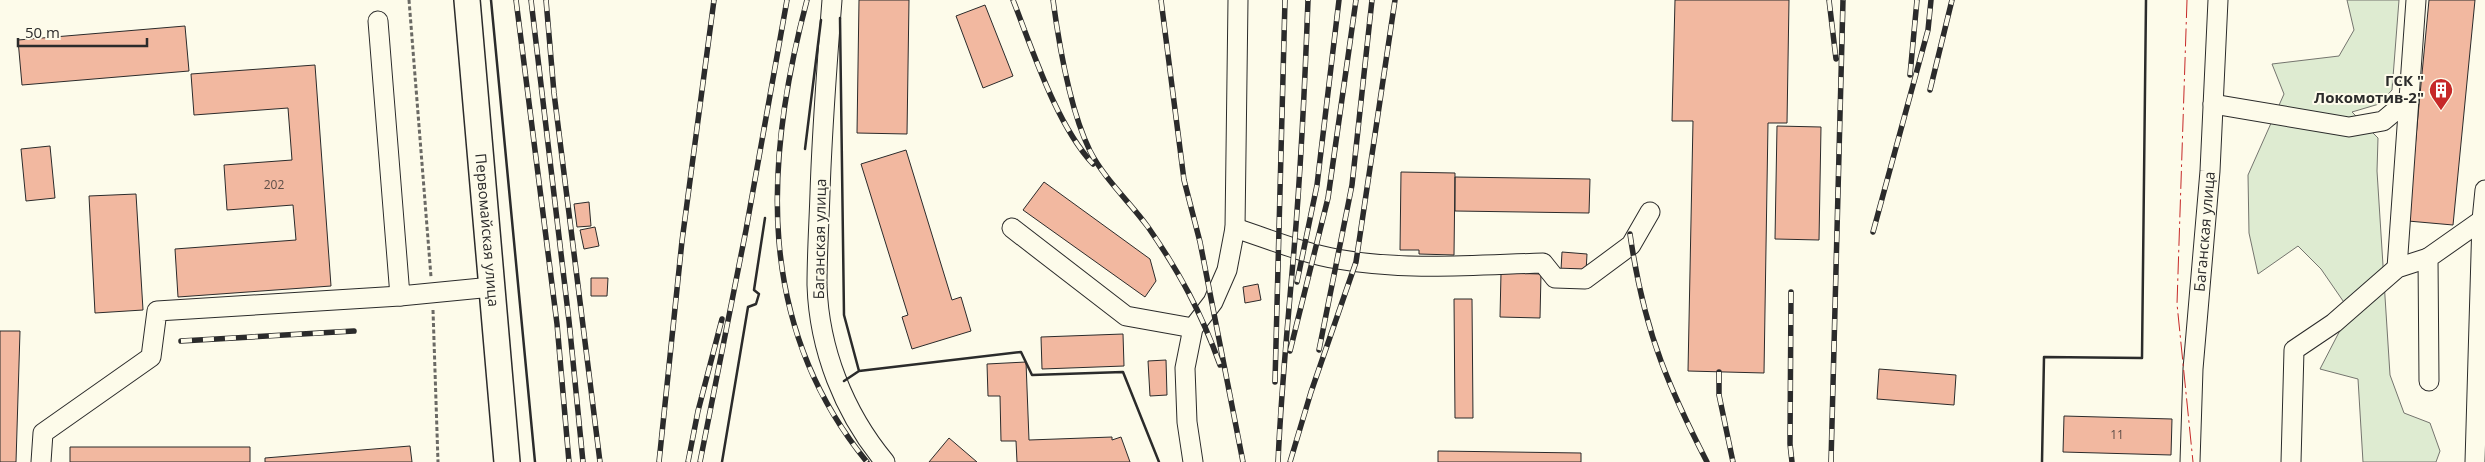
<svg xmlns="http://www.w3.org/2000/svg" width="2485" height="462" font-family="'Open Sans',sans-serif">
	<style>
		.green { fill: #deebd1; stroke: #74746e }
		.building { fill: #f2b8a0; stroke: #2b2b2b }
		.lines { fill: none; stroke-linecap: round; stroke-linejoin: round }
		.minor-casing { stroke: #2b2b2b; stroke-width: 21 }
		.major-casing { stroke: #2b2b2b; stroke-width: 28 }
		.path { stroke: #6a6964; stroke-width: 3; stroke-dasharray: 4 2.5; stroke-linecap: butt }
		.minor { stroke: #fdfbea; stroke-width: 19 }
		.major { stroke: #fdfbea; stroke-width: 25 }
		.rail-casing { stroke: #2b2b2b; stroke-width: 5.5 }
		.rail { stroke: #fdfbea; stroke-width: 4; stroke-dasharray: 11; stroke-linecap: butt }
		.wall { stroke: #2b2b2b; stroke-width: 2.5 }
		.power { stroke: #c62828; stroke-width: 1; stroke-dasharray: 18 4 2.5 4; stroke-linecap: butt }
		.labels { text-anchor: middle; stroke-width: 4; stroke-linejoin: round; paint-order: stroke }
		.number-label { font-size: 12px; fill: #5d4e48 }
		.poi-label { font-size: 15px; font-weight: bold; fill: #2b2b2b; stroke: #fdfbea; text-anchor: end }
		.street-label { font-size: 15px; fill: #2b2b2b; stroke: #fdfbea }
	</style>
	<rect width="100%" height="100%" fill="#fdfbea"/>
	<path class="green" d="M2347,0H2399L2392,90L2379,104L2352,112L2378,138L2377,171L2390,375L2404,413L2430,423L2440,451L2436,462H2363L2358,379L2320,369L2350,311L2321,269L2298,246L2258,274L2249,233L2248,175L2284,94L2272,64L2339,56L2354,30Z"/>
	<path class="building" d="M859,0H909L907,134L857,133Z
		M1675,0H1789L1787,123H1768L1764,373L1688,371L1693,121H1672Z
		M2429,0H2475L2453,225L2408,221Z
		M985,5L1013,76L983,88L956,16Z
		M185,26L189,71L22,85L18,40Z
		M315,65L331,286L178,297L175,249L296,240L293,205L227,210L224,165L292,160L288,108L194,115L191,74Z
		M1777,126L1821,127L1819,240L1775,239Z
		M50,146L55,198L26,201L21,149Z
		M906,150L952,300L961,297L971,331L912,349L902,317L908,315L861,164Z
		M1401,172L1455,173L1454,255L1419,254V250H1400Z
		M1455,177L1590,179L1589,213L1455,211Z
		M1044,182L1150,259L1156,281L1145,297L1023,210Z
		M136,194L143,310L95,313L89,196Z
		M589,202L591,226L577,227L574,204Z
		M595,227L599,246L584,249L580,230Z
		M1562,252L1587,254L1586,272L1561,270Z
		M1501,273L1541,274L1540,318L1500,317Z
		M591,278H608L607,296H591Z
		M1258,284L1261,300L1245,303L1243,287Z
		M1454,299H1472L1473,418H1455Z
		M0,331H20L16,462H0Z
		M1123,334L1124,366L1042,369L1041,337Z
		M1166,360L1167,395L1150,396L1148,361Z
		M1026,362L1029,440L1112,437V440L1121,437L1130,462H1017L1016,441H1001L1000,396H988L987,364Z
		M1879,369L1956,375L1954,405L1877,399Z
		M2064,416L2172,419L2171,455L2063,452Z
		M949,438L977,462H929Z
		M410,446L412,462H265V458Z
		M70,447H250V462H70Z
		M1438,451L1581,453V462H1438Z"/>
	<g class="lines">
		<g class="minor-casing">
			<g id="minor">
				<path d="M832,0C827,64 822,129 820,193C819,224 817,254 817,285C819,349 844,413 885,462"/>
				<path d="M378,21L400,296L492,287"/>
				<path d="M2213,104L2349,127L2383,121L2408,100"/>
				<path d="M1012,228L1126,316L1193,328"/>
				<path d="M1235,228C1269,239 1302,253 1337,259C1405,271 1475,265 1543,263L1555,278L1585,279L1631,245L1650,212"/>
				<path d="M2397,268L2416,0"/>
				<path d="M2429,381L2428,258L2482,220L2485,190"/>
				<path d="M41,462L43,433L151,357L157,311L400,296"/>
				<path d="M1193,462L1187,422L1185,368L1193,328L1213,302L1227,270L1235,228L1238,0"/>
				<path id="s1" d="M2190,462L2193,369L2210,171L2218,0"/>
				<path d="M2291,462L2294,350L2334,323L2397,268L2428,258"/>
				<path d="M2475,462L2482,220H2485"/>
			</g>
		</g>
		<g class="major-casing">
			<g id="major">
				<path id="s2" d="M467,0L507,462"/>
			</g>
		</g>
		<path class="path" d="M409,0L431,277
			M433,310L438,462"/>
		<use href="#minor" class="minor"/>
		<use href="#major" class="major"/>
		<g class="rail-casing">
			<path id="rail" d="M516,0L557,324L569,462
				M531,0L569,321L583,462
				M546,0L554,93L600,462
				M807,0C764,162 755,325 867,462
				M1013,0C1033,51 1056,124 1093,164
				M1053,0C1059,45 1070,110 1090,151C1105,180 1129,201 1148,227C1180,273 1201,312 1220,365
				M1161,0L1184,180L1200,242L1243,462
				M1829,0L1836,59
				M1910,75L1917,0
				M1930,90L1952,0
				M1873,232L1928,30L1931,0
				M1630,234C1636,276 1646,321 1661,361C1674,396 1690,429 1707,462
				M1297,282L1317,185L1339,0
				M1791,292L1790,444L1792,462
				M181,341L354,331
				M1319,350L1352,185L1372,0
				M1290,351L1328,198L1356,0
				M1719,372V395L1733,462
				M1275,382L1285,0
				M659,462L682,241L714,0
				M688,462L698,411L722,319
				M700,462L746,230L787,0
				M1278,462C1281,391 1288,321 1294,250C1301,167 1305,83 1308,0
				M1290,462L1311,392L1356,262L1395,0
				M1831,462L1843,0"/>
		</g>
		<use href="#rail" class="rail"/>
		<path class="wall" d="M491,0L535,462
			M840,18L844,315L859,371
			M805,149L821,20
			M844,381L859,371L1021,352L1032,375L1123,372L1159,462
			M722,462L748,307L756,304L759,294L754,290L765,218
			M2042,462L2044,357L2142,358L2146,0"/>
		<path class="power" d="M2187,0L2177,304L2193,462"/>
	</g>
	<defs>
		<g id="building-pin" transform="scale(1.25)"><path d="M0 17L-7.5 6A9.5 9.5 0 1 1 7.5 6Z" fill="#c62828" stroke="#fdfbea"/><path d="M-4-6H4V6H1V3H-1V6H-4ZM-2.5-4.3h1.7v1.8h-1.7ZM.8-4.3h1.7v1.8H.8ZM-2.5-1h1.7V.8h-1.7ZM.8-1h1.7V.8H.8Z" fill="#fff"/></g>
	</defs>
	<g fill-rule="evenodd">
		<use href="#building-pin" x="2441" y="90"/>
	</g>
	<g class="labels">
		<g class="number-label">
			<text x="274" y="189">202</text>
			<text x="2117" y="439">11</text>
		</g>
		<g class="poi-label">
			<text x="2424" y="86">ГСК "<tspan x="2424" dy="17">Локомотив-2"</tspan></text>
		</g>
		<g class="street-label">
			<text dy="5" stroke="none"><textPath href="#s2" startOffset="231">Первомайская улица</textPath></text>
			<text dy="5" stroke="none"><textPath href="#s1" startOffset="231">Баганская улица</textPath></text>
			<text transform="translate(820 239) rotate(-89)" y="5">Баганская улица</text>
		</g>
	</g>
	<path d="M18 38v8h129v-8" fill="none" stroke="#2b2b2b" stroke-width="2.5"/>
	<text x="25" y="38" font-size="15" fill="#2b2b2b" stroke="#fdfbea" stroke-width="4" paint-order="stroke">50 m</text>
</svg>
